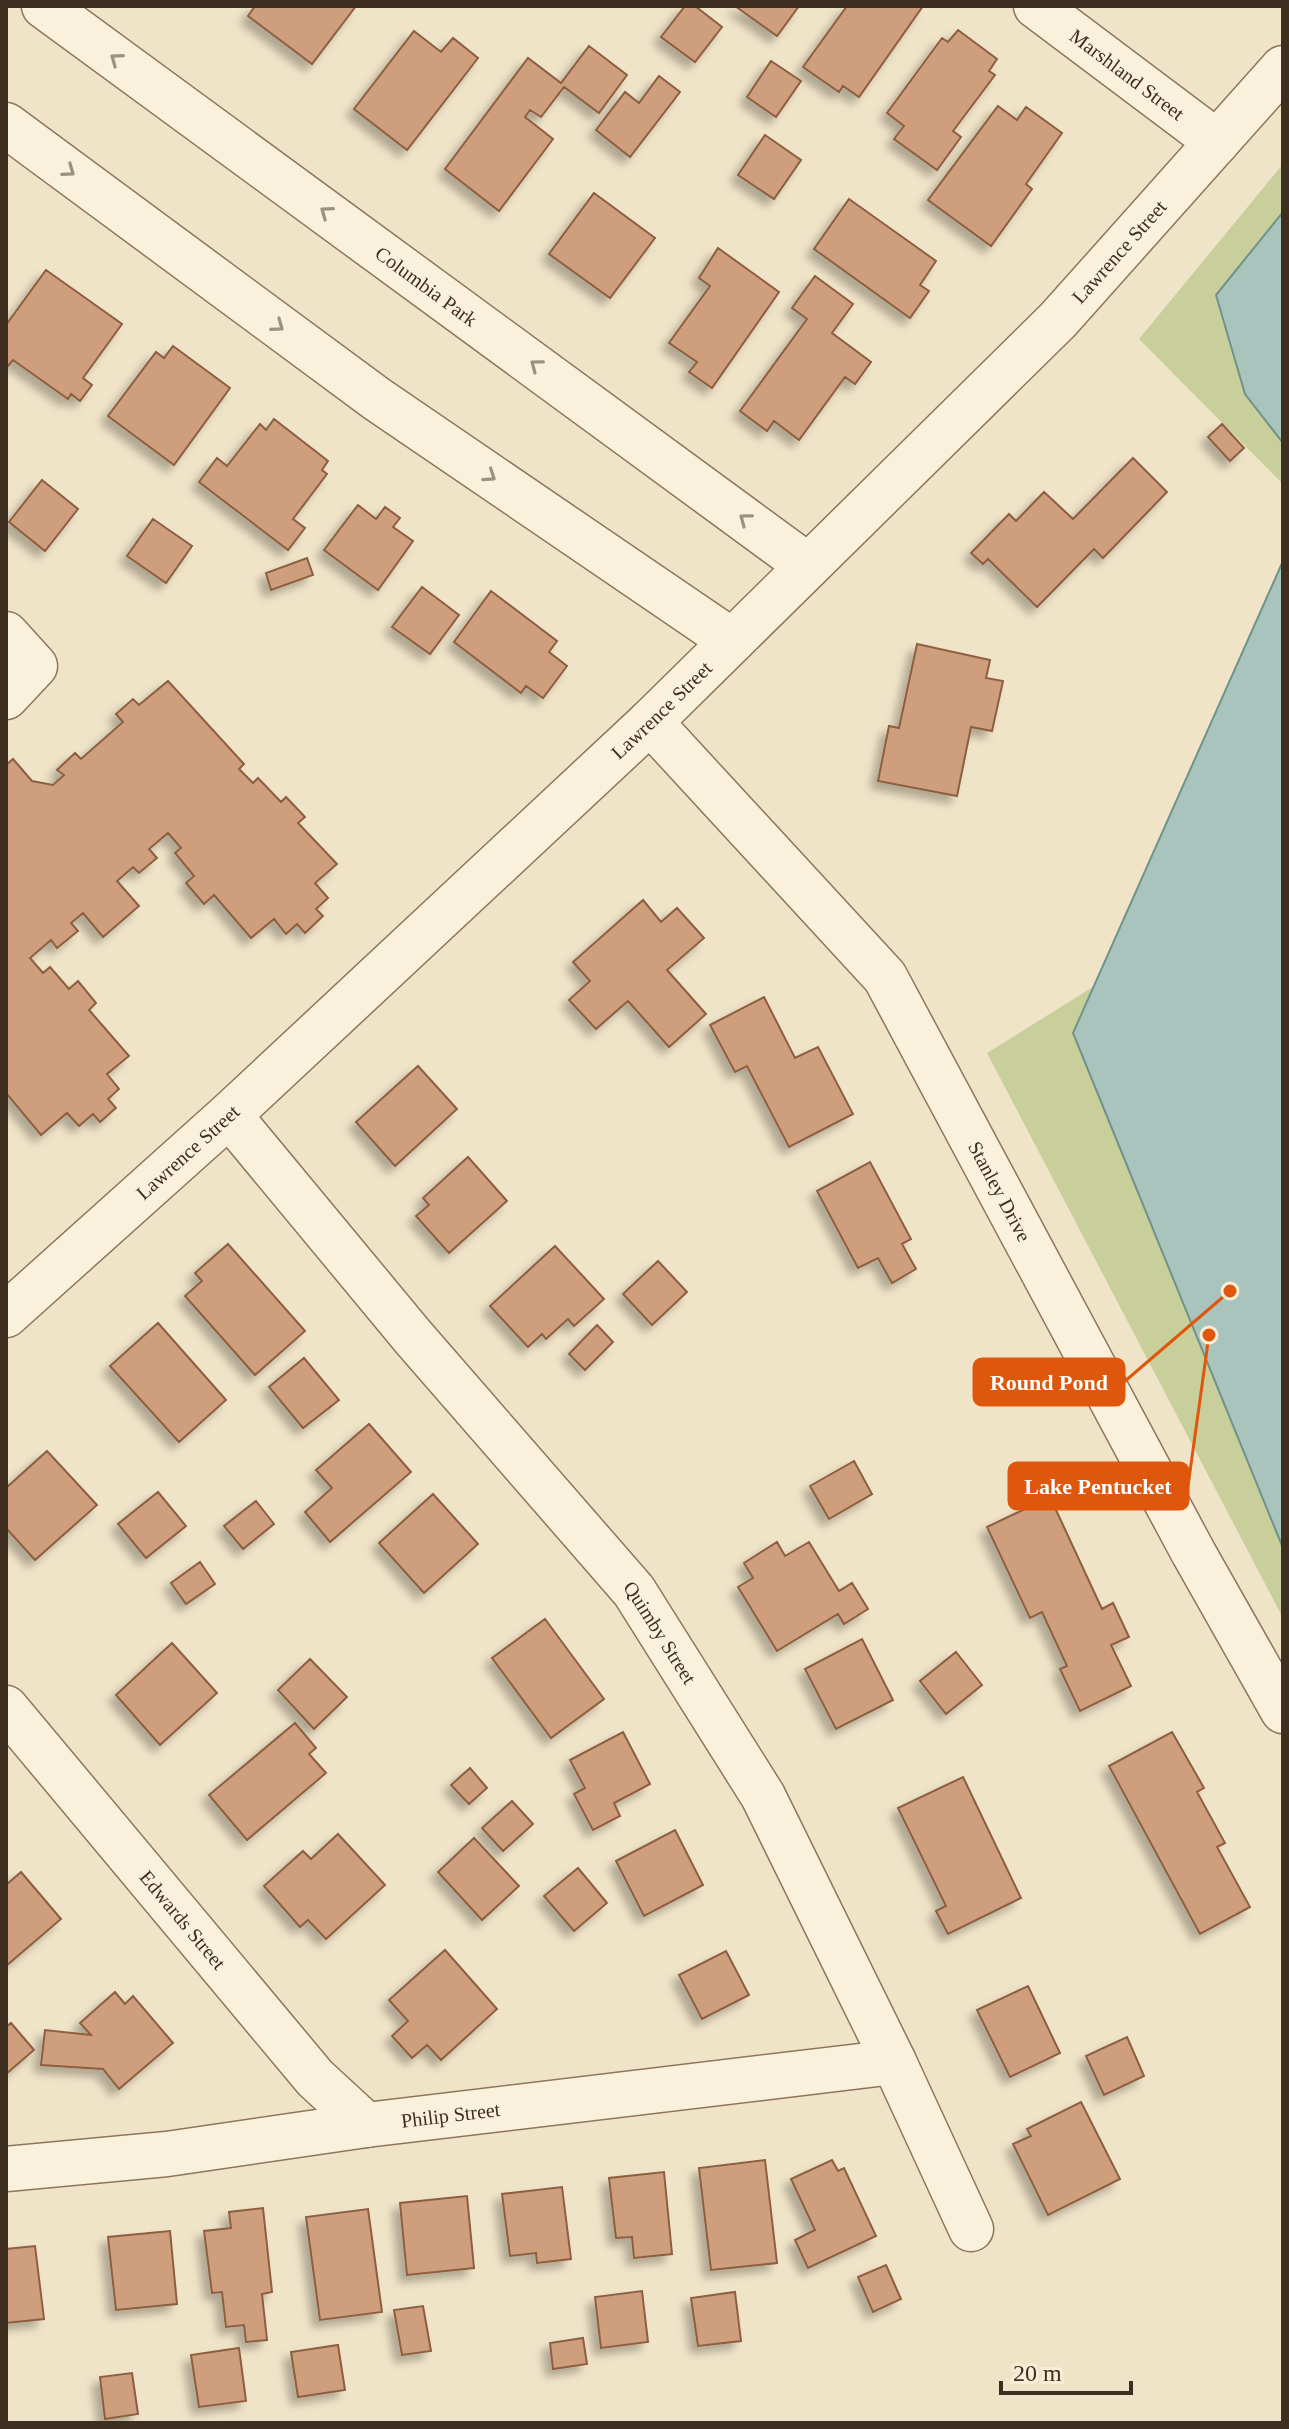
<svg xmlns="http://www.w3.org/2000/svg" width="1289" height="2429" font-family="Georgia,serif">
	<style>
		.green { fill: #c9cf9b }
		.water { fill: #a9c4bc; stroke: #6f938a; stroke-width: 2 }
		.building { fill: #cf9f7d; stroke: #8d5f41; stroke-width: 2; filter: url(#shadow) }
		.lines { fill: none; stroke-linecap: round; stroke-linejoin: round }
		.minor-casing { stroke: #8d765c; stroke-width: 47 }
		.minor { stroke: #faf1dc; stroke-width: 44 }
		.oneway { stroke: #9c907e }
		.labels { text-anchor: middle; stroke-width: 8; stroke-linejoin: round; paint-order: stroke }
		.street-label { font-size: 20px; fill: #3d2e20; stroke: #f7eed8 }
		.leader { fill: none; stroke: #df570d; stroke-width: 3 }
		.callout-dot { fill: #df570d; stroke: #f7eed8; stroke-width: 3 }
		.callout { fill: #df570d; stroke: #df570d; stroke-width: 3 }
		.callout-label { font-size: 22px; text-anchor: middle; font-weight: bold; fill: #fff }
	</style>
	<defs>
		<filter id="shadow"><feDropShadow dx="-7" dy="7" stdDeviation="4" flood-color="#0004"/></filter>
	</defs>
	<rect width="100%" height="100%" fill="#f0e4c8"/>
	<path class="green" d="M1283,164V484L1139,339Z
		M1283,674V1618L987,1053L1136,960Z"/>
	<path class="water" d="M1283,212V443L1245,394L1216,295Z
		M1283,561V1548L1073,1033Z"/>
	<path class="building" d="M255,6H356L312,64L248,16Z
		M685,6H695L722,27L695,62L661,37Z
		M735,6H799L777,36Z
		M847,6H923L859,97L843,86L839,92L803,67Z
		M958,30L997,59L989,71L995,75L953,131L961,137L937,170L894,139L904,126L887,113L942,38L948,42Z
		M414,31L441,52L453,38L478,58L407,150L354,109Z
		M589,46L627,75L599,113L564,87L541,117L530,110L525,117L553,139L499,211L445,169L528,58L561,83Z
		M771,61L801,81L776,117L747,97Z
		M659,76L680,92L630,157L596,130L625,92L639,103Z
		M998,106L1017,120L1026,107L1062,133L1026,184L1032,189L991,246L928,200Z
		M765,135L801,160L774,199L738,175Z
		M594,193L655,238L610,298L549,254Z
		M849,199L936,261L920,285L929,291L910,318L814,249Z
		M718,248L779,292L712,388L689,372L697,362L669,343L710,286L699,278Z
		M46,270L122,324L83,378L92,385L80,401L71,394L68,399L13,360L6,368V325Z
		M815,276L853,304L832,333L871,362L855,384L845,377L799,440L774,421L767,431L740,411L807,319L792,308Z
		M173,346L230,388L174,465L108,416L156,352L164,358Z
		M274,419L328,461L322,470L327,474L293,519L305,528L288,550L199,482L217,458L227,466L260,424L266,430Z
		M1222,424L1244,448L1230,461L1208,437Z
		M1133,458L1167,492L1103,558L1094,549L1037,607L988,559L983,564L971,553L1009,514L1016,521L1044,492L1073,519Z
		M42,480L78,509L45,551L9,522Z
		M358,505L376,519L385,507L400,518L393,527L413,541L378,590L324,550Z
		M153,519L192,546L166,583L127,556Z
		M307,558L313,575L271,590L266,573Z
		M422,587L459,615L430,654L392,627Z
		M491,591L557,641L549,652L567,666L543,698L526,686L521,693L454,642Z
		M917,644L990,660L986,678L1003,681L992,731L971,727L957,796L878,781L889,726L899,728Z
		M168,681L244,764L239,769L253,783L258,778L281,802L286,797L305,817L298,823L337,864L315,883L328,898L316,909L323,916L305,933L297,924L286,934L274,919L251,938L214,895L204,904L186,883L194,876L175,853L181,848L168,833L149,849L157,858L139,873L133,867L117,881L139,906L103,937L83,913L71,923L78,931L57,948L51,940L30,958L43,973L50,967L69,989L78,981L96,1003L89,1010L129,1056L107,1074L119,1089L108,1099L116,1108L100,1122L93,1114L79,1126L67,1113L41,1135L6,1093V765L13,759L32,781L53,785L64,775L57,770L75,753L81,759L123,722L116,714L133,699L139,705Z
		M643,900L661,922L677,908L704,938L667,970L706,1014L669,1047L628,1001L596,1029L569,1000L590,981L573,962Z
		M764,997L795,1058L818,1047L853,1114L789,1147L747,1066L735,1072L710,1025Z
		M418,1066L457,1109L395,1166L356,1122Z
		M468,1157L507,1201L449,1253L416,1216L429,1205L423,1198Z
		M870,1162L911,1239L902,1244L916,1269L892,1283L878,1258L858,1268L817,1191Z
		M228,1244L305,1331L255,1375L185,1296L202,1281L195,1273Z
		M555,1246L604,1299L574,1326L568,1319L546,1339L542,1334L528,1347L490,1306Z
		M658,1261L687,1292L652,1325L623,1294Z
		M158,1323L226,1400L179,1442L110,1366Z
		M597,1325L613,1342L585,1370L569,1354Z
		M304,1358L339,1400L303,1428L269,1387Z
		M369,1424L411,1472L330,1542L305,1512L332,1488L316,1470Z
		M47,1451L97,1505L35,1560L6,1528V1488Z
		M854,1461L872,1494L829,1519L810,1486Z
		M158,1492L186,1526L146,1558L118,1524Z
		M433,1494L478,1544L424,1593L379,1543Z
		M1050,1497L1102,1609L1113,1603L1129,1637L1111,1645L1131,1686L1080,1711L1060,1669L1067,1666L1042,1612L1030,1618L987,1527Z
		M256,1501L274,1524L243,1549L224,1526Z
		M777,1542L785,1556L809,1542L839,1591L852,1583L868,1609L844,1624L838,1614L777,1651L738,1587L753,1578L744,1563Z
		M200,1562L215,1584L186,1604L171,1583Z
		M545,1619L604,1699L551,1738L492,1658Z
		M862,1639L893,1700L836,1729L805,1669Z
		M172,1643L217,1693L160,1745L116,1695Z
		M956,1652L982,1685L946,1714L920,1681Z
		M310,1659L347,1697L314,1729L278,1690Z
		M295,1723L316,1748L309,1754L326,1773L247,1840L209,1795Z
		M623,1732L650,1784L614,1803L620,1816L593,1830L574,1794L585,1788L570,1760Z
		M1172,1732L1204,1788L1197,1792L1225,1843L1217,1847L1250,1907L1200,1934L1109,1766Z
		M470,1768L487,1788L469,1804L451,1785Z
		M963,1777L1021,1898L948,1934L936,1911L946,1906L898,1808Z
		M512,1801L533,1824L503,1851L482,1828Z
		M675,1830L703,1885L644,1916L616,1861Z
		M338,1834L385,1885L326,1939L308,1920L300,1927L264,1886L303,1851L311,1859Z
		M474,1838L519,1886L482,1920L438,1872Z
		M578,1868L607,1903L574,1931L544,1896Z
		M21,1872L61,1919L6,1966V1885Z
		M445,1950L497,2009L441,2060L427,2045L412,2058L392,2036L408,2021L389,2000Z
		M726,1951L749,1995L702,2019L679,1975Z
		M1028,1986L1060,2053L1010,2077L977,2010Z
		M115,1992L125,2004L133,1996L173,2043L119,2089L103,2069L41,2065L45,2030L91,2035L80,2023Z
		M11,2023L34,2050L6,2074V2027Z
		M1127,2037L1144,2076L1104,2095L1086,2056Z
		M1081,2102L1120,2179L1048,2215L1013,2144L1031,2136L1027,2129Z
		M765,2160L777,2263L711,2270L699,2168Z
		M832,2160L838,2171L844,2168L876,2236L808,2268L795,2240L815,2230L791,2179Z
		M664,2172L672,2254L634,2258L632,2237L616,2238L609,2178Z
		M562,2187L571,2259L537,2263L536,2253L510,2256L502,2194Z
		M467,2196L474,2268L407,2275L400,2203Z
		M263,2208L272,2292L262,2294L267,2340L246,2342L244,2325L226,2327L222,2292L212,2293L204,2231L231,2228L229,2212Z
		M368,2209L382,2312L320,2320L306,2217Z
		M170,2231L177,2304L116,2310L108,2237Z
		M35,2246L44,2319L6,2323V2249Z
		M886,2265L901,2299L873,2312L858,2277Z
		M642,2291L648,2342L601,2348L595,2297Z
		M735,2292L741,2341L698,2346L691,2298Z
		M423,2306L431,2351L402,2355L394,2310Z
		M583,2338L587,2364L553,2369L550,2343Z
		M338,2345L345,2390L298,2397L291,2352Z
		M239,2348L246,2401L199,2407L191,2355Z
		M132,2373L138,2414L105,2419L100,2377Z"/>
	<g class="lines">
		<g class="minor-casing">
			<g id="minor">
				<path id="s1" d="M44,6L808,566"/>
				<path id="s2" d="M1036,6L1217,142"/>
				<path d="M6,125L377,399L732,641"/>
				<path d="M6,634L35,666L6,697"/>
				<path id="s3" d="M650,722L885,977L1193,1552L1283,1711"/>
				<path id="s4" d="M229,1115L413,1337L634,1591L763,1796L894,2062L971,2229"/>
				<path id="s5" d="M6,1315L229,1115L650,722L1058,320L1283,68"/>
				<path id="s6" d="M6,1708L315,2078L366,2125"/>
				<path id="s7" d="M6,2169L167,2154L366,2125L894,2062"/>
			</g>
		</g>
		<use href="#minor" class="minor"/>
	</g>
	<defs><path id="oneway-chevron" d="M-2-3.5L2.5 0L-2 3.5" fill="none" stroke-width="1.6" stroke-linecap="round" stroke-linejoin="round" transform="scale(2)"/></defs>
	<g class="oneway">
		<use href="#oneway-chevron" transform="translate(116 59) rotate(-144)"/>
		<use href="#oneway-chevron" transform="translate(69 171) rotate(36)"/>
		<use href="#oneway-chevron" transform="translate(326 212) rotate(-144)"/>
		<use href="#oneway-chevron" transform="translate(278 326) rotate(36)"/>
		<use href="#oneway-chevron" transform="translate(536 365) rotate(-143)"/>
		<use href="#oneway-chevron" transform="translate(490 476) rotate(34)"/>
		<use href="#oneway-chevron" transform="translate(745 519) rotate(-143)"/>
	</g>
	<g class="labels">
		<g class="street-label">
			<text dy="7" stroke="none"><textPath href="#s2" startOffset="114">Marshland Street</textPath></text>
			<text dy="7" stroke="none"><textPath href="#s5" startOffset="1540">Lawrence Street</textPath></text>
			<text dy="7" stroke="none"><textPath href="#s1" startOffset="474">Columbia Park</textPath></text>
			<text dy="7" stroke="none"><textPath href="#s5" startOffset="892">Lawrence Street</textPath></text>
			<text dy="7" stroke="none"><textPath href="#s5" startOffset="244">Lawrence Street</textPath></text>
			<text dy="7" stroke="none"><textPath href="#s3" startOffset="590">Stanley Drive</textPath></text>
			<text dy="7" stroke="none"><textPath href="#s4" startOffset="674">Quimby Street</textPath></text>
			<text dy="7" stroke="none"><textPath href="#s6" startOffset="276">Edwards Street</textPath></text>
			<text dy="7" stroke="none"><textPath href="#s7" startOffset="448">Philip Street</textPath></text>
		</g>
	</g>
	<path class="leader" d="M1230 1291L1124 1382M1209 1335L1188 1486"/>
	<g class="callout-dot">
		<circle cx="1230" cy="1291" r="8"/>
		<circle cx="1209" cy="1335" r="8"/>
	</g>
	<g class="callout">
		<rect x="974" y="1359" width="150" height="46" rx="8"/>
		<rect x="1009" y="1463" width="179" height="46" rx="8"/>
	</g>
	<g class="callout-label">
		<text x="1049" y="1390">Round Pond</text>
		<text x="1098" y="1494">Lake Pentucket</text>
	</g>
	<rect width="1289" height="2429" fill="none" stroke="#3d2e20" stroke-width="16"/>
	<path d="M1001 2381v12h130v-12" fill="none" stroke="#3d2e20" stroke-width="4"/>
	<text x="1013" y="2381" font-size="24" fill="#3d2e20" stroke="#f7eed8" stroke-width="6" paint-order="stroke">20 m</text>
</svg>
